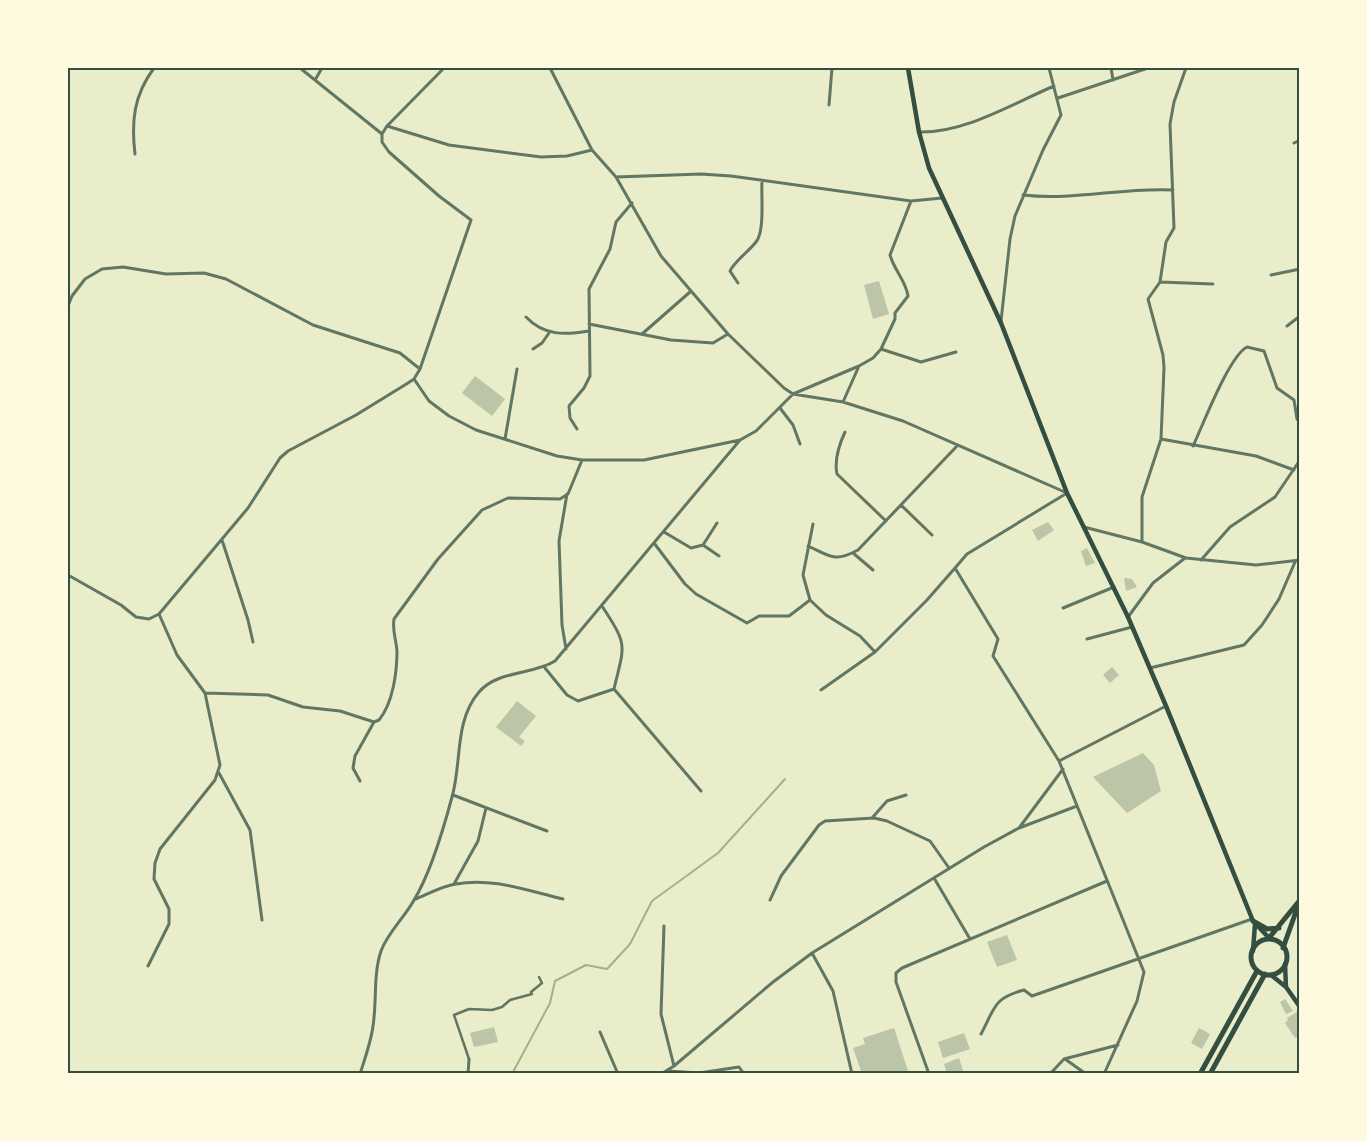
<svg xmlns="http://www.w3.org/2000/svg" width="1367" height="1141" font-family="Quicksand,sans-serif">
	<style>
		.lines { fill: none; stroke-linecap: round; stroke-linejoin: round }
		.stream { stroke: #a3b18a; stroke-width: 2 }
		.building { fill: #bcc5a7 }
		.pedestrian { stroke: #617663; stroke-width: 2.5 }
		.minor { stroke: #617663; stroke-width: 3 }
		.secondary { stroke: #344e41; stroke-width: 4.5 }
		.primary { stroke: #344e41; stroke-width: 5 }
		.neatline { fill: none; stroke: #344e41; stroke-width: 2 }
	</style>
	<rect width="100%" height="100%" fill="#e9edc9"/>
	<g class="lines">
		<path class="stream" d="M512,1074L550,1003L555,981L586,965L607,969L630,944L652,901L718,853L785,779"/>
	</g>
	<path class="building" d="M879,281L889,314L873,319L864,285Z
		M475,376L505,399L492,416L462,393Z
		M1048,522L1054,530L1038,541L1032,530Z
		M1087,548L1095,563L1086,566L1081,551Z
		M1124,578L1132,579L1137,587L1126,591Z
		M1112,667L1119,675L1110,683L1103,675Z
		M517,701L536,716L519,737L525,741L521,746L496,727Z
		M1143,753L1154,765L1161,791L1127,813L1093,777Z
		M1007,935L1017,960L997,967L987,942Z
		M1285,999L1293,1011L1286,1014L1280,1002Z
		M1297,1012L1300,1016V1035L1295,1038L1285,1023L1288,1020L1287,1018Z
		M494,1027L498,1042L474,1047L470,1033Z
		M894,1028L909,1074H862L853,1048L865,1044L863,1038Z
		M1199,1028L1210,1034L1202,1049L1191,1043Z
		M964,1033L970,1049L943,1058L938,1042Z
		M959,1058L964,1074H947L944,1064Z"/>
	<g class="lines">
		<path class="pedestrian" d="M469,1059L454,1015L469,1009L492,1010L502,1007L510,1000L532,994L531,992L542,983L539,977"/>
		<path class="minor" d="M300,68L382,134
			M550,68L592,150L616,177L661,256L728,334L784,388L793,394L843,402L903,421L1067,493
			M1111,68L1113,80
			M315,80L322,68
			M1058,98L1148,68
			M829,105L832,68
			M387,126L449,145L541,157L567,156L592,150
			M919,132C965,133 1012,104 1054,86
			M1294,143L1300,140
			M135,154C131,121 134,95 154,68
			M616,177L701,174L731,176L911,201L942,198
			M1023,195C1074,201 1123,187 1173,190
			M1271,275L1300,269
			M1160,282L1213,284
			M738,283L730,271C734,262 749,251 756,242C765,231 761,196 762,181
			M68,306L72,296L85,279L102,269L123,267L166,274L204,273L226,279L313,325L400,353L420,369
			M526,317C544,336 565,335 589,331
			M1001,321L1010,239L1015,216L1043,150L1061,115L1049,68
			M589,324L671,340L713,343L728,334
			M1287,326L1300,316
			M642,334L690,292
			M533,349L542,343L549,333
			M881,349L921,362L956,352
			M414,379L429,401L449,416L476,430L557,456L582,460H644L740,440L756,431L793,394L859,366
			M843,402L859,366L873,358L881,349L895,319V313L908,296C906,281 894,270 890,255L911,201
			M780,408L793,425L800,444
			M577,429L570,418L569,406L584,388L590,376L589,289L610,249L616,222L632,203
			M845,432C839,445 834,460 837,474L886,521
			M505,439L517,369
			M1161,439L1256,456L1294,470
			M1193,446C1203,425 1229,356 1247,347L1264,351L1277,388L1294,400L1297,419L1300,422
			M1067,493L967,554L955,568L998,639L993,656L1059,761L1144,972L1137,1001L1104,1074
			M901,505L932,535
			M813,524L803,575L810,600L826,615L860,636L875,652
			M1084,527L1142,542L1186,558L1256,565L1300,560
			M664,532L691,548L703,545L717,523
			M222,540L248,620L253,642
			M1142,542V497L1161,439L1164,368L1163,355L1148,299L1160,282L1166,242L1174,228L1170,124L1174,102L1186,68
			M654,543L685,584L696,594L747,623L759,616H789L810,600
			M703,545L719,556
			M808,546C830,556 834,563 858,550L957,446
			M853,553L873,570
			M1201,560L1230,527L1275,497L1300,460
			M68,575L121,605L136,617L149,619L159,614L248,508L280,458L288,451L356,415L408,383L414,379L420,369L471,220L439,196L389,152L382,142V134L387,126L444,68
			M602,606C628,646 625,643 614,689
			M1063,608L1114,587
			M1128,617L1153,583L1185,558
			M1087,639L1132,627
			M566,649L562,625L559,541L567,494
			M545,668L567,695L578,701L614,689
			M1150,668L1244,645L1262,625L1279,599L1295,562
			M614,689L701,791
			M821,690L875,652L927,600L955,568
			M205,693L268,695L303,707L340,711L374,722L379,720C393,703 397,672 397,651C396,639 392,630 394,619L438,559L482,510L508,498L560,499L568,494L582,460
			M1059,761L1166,706
			M219,773L250,830L262,920
			M360,781L353,768L355,756L374,722
			M453,795L547,831
			M872,818L887,801L906,795
			M1019,828L1063,769
			M934,878L970,939
			M454,884L478,841L486,808
			M416,899C428,894 442,886 456,884C492,877 528,891 563,899
			M770,900L781,876L819,825L825,821L874,818L887,821L930,841L949,868
			M664,926L661,1014L674,1066
			M812,953L833,991L852,1074
			M148,966L169,924V909L154,879L155,863L160,849L215,780L220,765L205,693L177,655L159,614
			M600,1032L618,1074
			M981,1034C995,1008 993,998 1024,990L1032,996L1252,919
			M1065,1059L1086,1074
			M668,1071L699,1073L739,1067L744,1074
			M360,1074C365,1058 371,1042 373,1026C377,1001 373,975 381,951C388,932 405,917 414,900C430,874 444,827 452,797C462,763 454,721 479,692C498,670 533,675 555,661L740,440
			M468,1074L469,1059
			M661,1074L674,1066L773,982L812,953L984,847L1019,828L1077,806
			M929,1074L896,982V973L902,968L1107,881
			M1050,1074L1064,1059L1118,1045"/>
		<path class="secondary" d="M908,68L919,132L929,168L1001,323L1067,493L1128,617L1166,706L1253,921L1269,938
			M1253,951L1255,924
			M1285,964L1286,987
			M1271,975L1286,987L1300,1007"/>
		<path class="primary" d="M1253,921L1267,929L1279,928
			M1269,938L1300,900
			M1251 957a18 18 0 1 1 36 0a18 18 0 1 1-36 0Z
			M1283,948L1298,906
			M1200,1074L1257,971
			M1210,1074L1265,974"/>
	</g>
	<rect width="1367" height="1141" fill="none" stroke="#fefae0" stroke-width="138"/>
	<rect x="69" y="69" width="1229" height="1003" class="neatline"/>
</svg>
